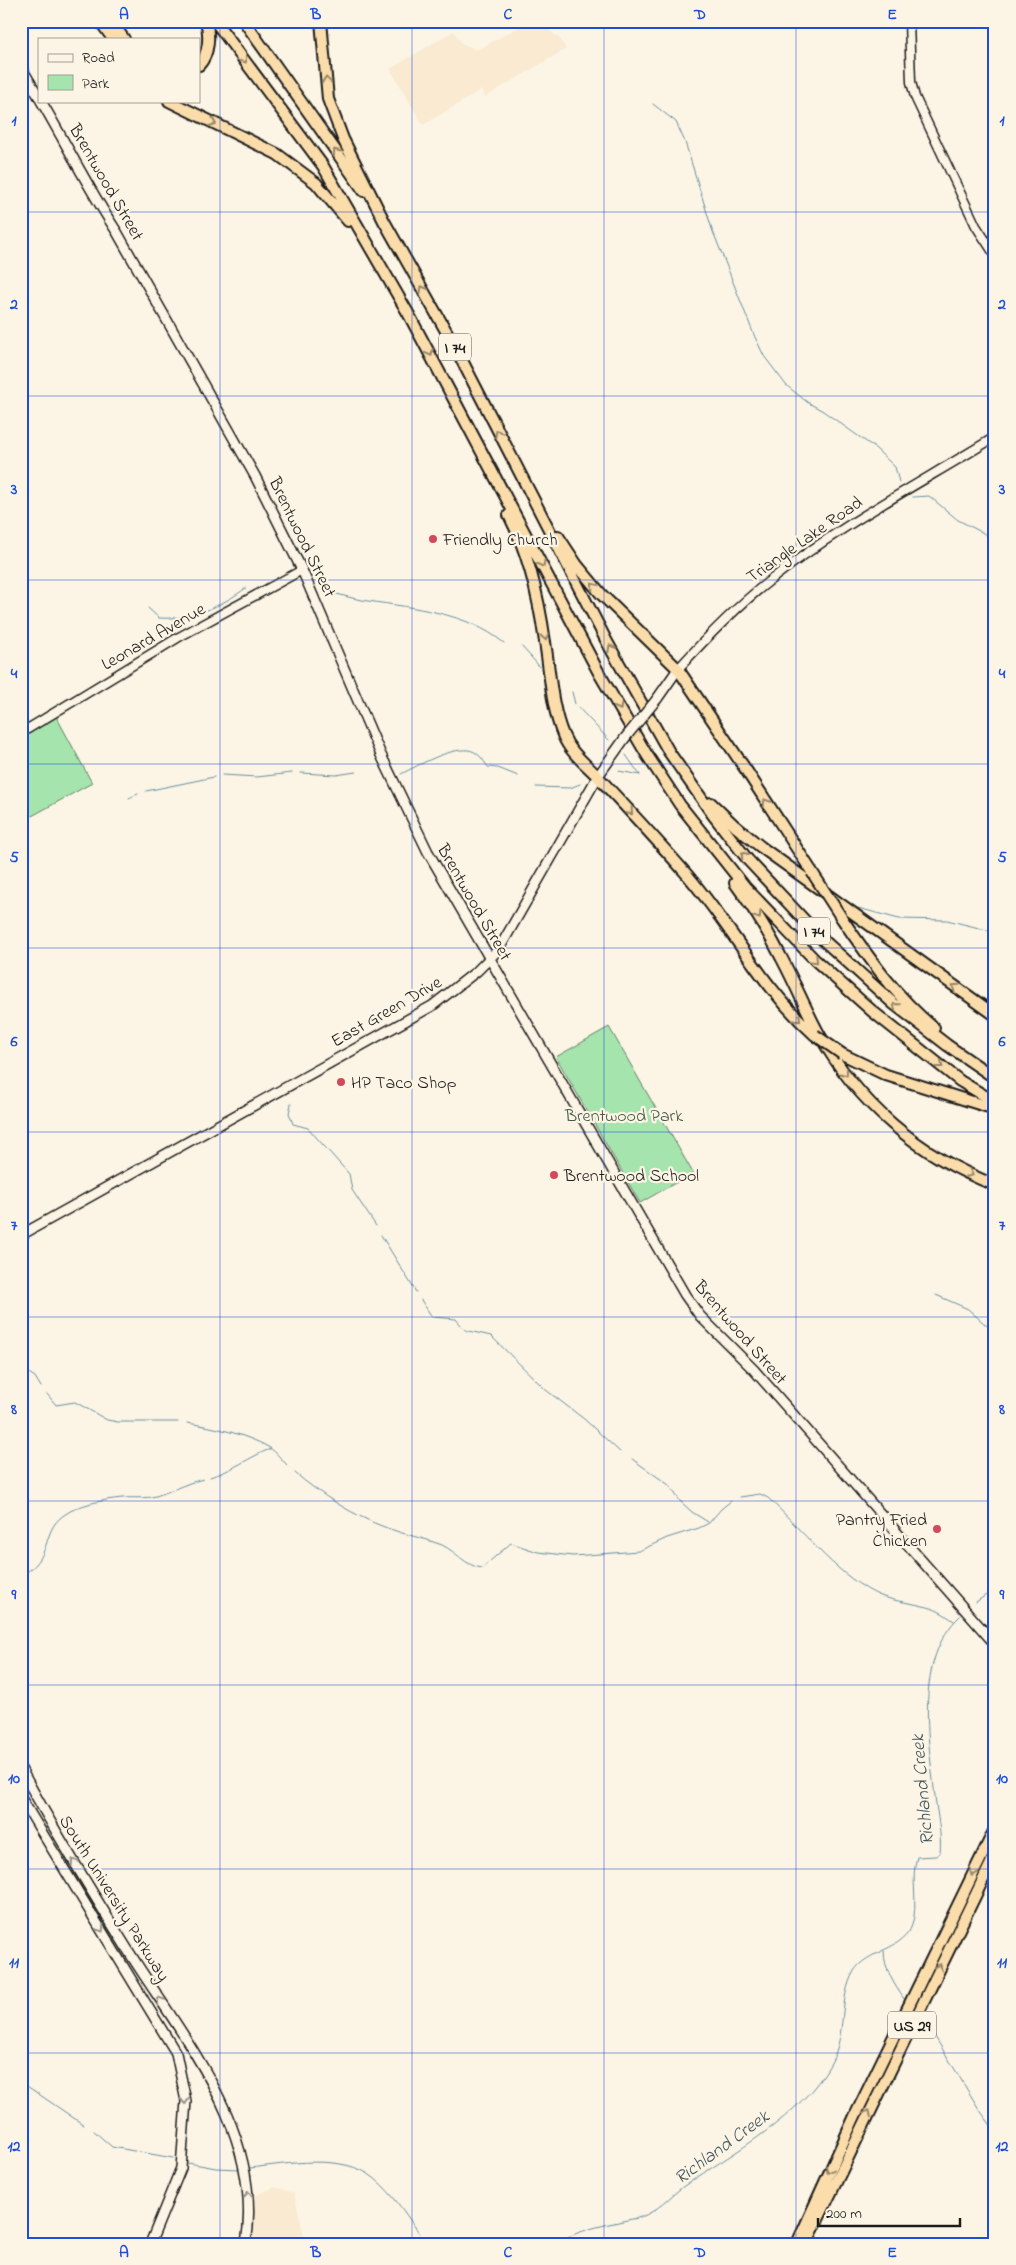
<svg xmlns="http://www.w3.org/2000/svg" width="1016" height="2265" font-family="'Indie Flower',sans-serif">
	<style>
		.built { fill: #f9ead1 }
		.green { fill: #a5e5ad; stroke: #608064 }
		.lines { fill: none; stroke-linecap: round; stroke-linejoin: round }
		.stream { stroke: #668ea1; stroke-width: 1 }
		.tertiary-casing { stroke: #1c1c1c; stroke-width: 11 }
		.secondary-casing { stroke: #1c1c1c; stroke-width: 12 }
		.motorway-casing { stroke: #1c1c1c; stroke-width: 14 }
		.tertiary { stroke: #fcf5e5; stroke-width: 8 }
		.secondary { stroke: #fcf5e5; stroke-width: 9 }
		.motorway { stroke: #fbddab; stroke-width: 10 }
		.secondary-bridge-casing { stroke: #1c1c1c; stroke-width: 12; stroke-linecap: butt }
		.motorway-bridge-casing { stroke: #1c1c1c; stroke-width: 14; stroke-linecap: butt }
		.secondary-bridge { stroke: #fcf5e5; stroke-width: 9 }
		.motorway-bridge { stroke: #fbddab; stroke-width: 10 }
		.oneway { stroke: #97866b }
		.oneway2 { stroke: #97938b }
		.grid { fill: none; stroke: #1d4ed8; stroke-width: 1; stroke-opacity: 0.55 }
		.poi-dot { fill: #d1495b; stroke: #fcf5e5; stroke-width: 2 }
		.labels { text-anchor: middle; stroke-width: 4.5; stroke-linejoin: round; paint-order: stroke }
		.shield { fill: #fcf5e5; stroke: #5f5d58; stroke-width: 1 }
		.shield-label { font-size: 16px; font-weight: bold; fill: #1c1c1c }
		.street-label { font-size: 18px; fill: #1c1c1c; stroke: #fcf5e5 }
		.poi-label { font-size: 18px; fill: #1c1c1c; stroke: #fcf5e5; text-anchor: start }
		.park-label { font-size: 18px; fill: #455848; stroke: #fcf5e5 }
		.water-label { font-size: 19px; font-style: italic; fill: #41555f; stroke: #fcf5e5 }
		.neatline { fill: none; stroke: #1d4ed8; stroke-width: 2 }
		.grid-label { font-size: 16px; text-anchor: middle; font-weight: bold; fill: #1d4ed8 }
	</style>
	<rect width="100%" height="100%" fill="#fcf5e5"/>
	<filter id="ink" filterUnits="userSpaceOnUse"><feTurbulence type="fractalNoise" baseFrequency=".02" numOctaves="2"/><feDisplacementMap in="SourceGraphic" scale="10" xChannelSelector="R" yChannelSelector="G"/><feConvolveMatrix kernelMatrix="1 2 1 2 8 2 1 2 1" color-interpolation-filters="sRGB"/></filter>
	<g filter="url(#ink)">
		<path class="built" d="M530,21H538L560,39L566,49L485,97L481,90L423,125L390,69L454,31L461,43L477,50Z
			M275,2187L294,2193L306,2244H251L254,2196Z"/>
		<path class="green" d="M56,716L92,783L21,822V737Z
			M609,1027L693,1173L640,1203L556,1057Z"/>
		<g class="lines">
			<path class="stream" d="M653,104L676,122L685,142L712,229L754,335L764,356L786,385L807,402L823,411L875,448L895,467L899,482
				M913,497L929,496L958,520L995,539
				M323,590C337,594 353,599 368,601C414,608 466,612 504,643
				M148,608L159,618C191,620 220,607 246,588
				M522,647L540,667
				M572,692L575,704L609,740
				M626,755L640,775
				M619,771L640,775
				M301,773L336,775L356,772
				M401,774C419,765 449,748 468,750C478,751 483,760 488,767L498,768L518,776
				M222,775L257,777L292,773
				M536,787L570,788L580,784
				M146,791L214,777
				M129,798L138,794
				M858,908L899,919L947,920L995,932
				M291,1104L289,1113L293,1124L308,1128L349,1174L352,1190L376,1226
				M381,1235L416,1292
				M936,1295L968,1309L995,1333
				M421,1300L432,1317L456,1319L465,1330L491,1336L546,1390L584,1419L620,1452
				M21,1368L35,1377L41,1387
				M47,1394L56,1405L75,1402L107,1420L118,1422H178
				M187,1423C214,1427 246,1434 270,1448C276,1452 282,1460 287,1465
				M632,1459L669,1485L680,1501L692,1512L708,1522
				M295,1473C321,1495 354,1516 387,1528C405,1535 425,1538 442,1545C457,1552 465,1566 482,1568L511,1543L538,1552L573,1556L639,1551L667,1538L699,1528L709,1523L721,1509L731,1501
				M210,1477C232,1471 249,1457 270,1449
				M740,1497L760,1494L768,1498C803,1530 832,1571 874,1593C890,1601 907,1602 923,1606C935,1608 944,1614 954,1621
				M21,1575C54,1560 40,1531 64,1515C79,1504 103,1500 122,1498C133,1497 145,1499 156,1496C172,1491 186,1483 203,1479
				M976,1602L995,1589
				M884,1951C884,1969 894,1984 904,1999
				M929,2027L979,2109L995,2131
				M21,2082L84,2125
				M94,2131L112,2147L173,2158
				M188,2163L216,2168L238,2169
				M250,2168C286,2164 344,2153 374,2178C394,2194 408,2218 423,2238
				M555,2244C575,2231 600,2226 623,2221C629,2219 636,2219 641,2217C658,2211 670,2196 684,2186C734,2152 801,2117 831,2063C847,2034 838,1999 854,1971C867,1950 904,1950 912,1925C919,1904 910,1878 917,1857L936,1856L940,1853C942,1834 937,1815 935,1796C928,1739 914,1659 960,1616"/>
			<g class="tertiary-casing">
				<path id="tertiary" d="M909,21L911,82L915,97L976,226L995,255
					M678,669C706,638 735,608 768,582C838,526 919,484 995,437
					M21,733L179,637L302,570"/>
			</g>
			<g class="secondary-casing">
				<path id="secondary" d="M21,67L39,97
					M41,101C67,145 89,190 117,232L255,476L302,570L381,755L428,852L685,1295L700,1316L754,1370L995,1644
					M657,699L678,669
					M21,1235L432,1006L477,971L499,949L598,776L625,738
					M21,1769C55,1832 93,1894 131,1955C186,2042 264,2134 246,2244
					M21,1798L176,2053L186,2101L181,2168L150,2244"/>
			</g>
			<g class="motorway-casing">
				<path id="motorway" d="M100,21L113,39
					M111,21L124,39
					M215,21L323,166L408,313L599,673L647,755L680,805L746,888L815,960L872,1011L960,1081L995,1102
					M244,21L364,191
					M321,21L328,99L343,139L384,221L454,345L607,642L669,752L713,815L748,860L821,938L894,1004L947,1045L995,1078
					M199,65C209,54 210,36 206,21
					M169,101L277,154L316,183L348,221
					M509,515C529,554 539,599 545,642C550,672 551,706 563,735C570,753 586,764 599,778C627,808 656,839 683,870C731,924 760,986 815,1035
					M558,536L577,565L602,595L678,669L746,770L812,872
					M711,803L735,826L761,847L995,1015
					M735,883C752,906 768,931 781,957C794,981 805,1008 818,1032C857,1103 919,1156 995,1185
					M841,917C868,957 896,997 934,1028
					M842,1054L886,1075L995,1109
					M797,2244L855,2116L995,1829
					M806,2244L995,1855"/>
			</g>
			<use href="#tertiary" class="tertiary"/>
			<use href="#secondary" class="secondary"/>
			<use href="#motorway" class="motorway"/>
			<g class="secondary-bridge-casing">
				<path id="secondary-bridge" d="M625,738L657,699"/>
			</g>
			<g class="motorway-bridge-casing">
				<path id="motorway-bridge" d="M812,872L841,917
					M815,1035L842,1054"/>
			</g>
			<use href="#secondary-bridge" class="secondary-bridge"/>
			<use href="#motorway-bridge" class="motorway-bridge"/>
		</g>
		<defs><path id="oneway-chevron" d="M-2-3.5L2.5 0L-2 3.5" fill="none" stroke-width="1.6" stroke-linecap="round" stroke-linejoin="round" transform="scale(1.25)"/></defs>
		<g class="oneway">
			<use href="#oneway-chevron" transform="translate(244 60) rotate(53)"/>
			<use href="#oneway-chevron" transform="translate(326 80) rotate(-98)"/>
			<use href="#oneway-chevron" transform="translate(213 123) rotate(23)"/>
			<use href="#oneway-chevron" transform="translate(336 152) rotate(-125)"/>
			<use href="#oneway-chevron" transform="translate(423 289) rotate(-119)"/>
			<use href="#oneway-chevron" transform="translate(430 353) rotate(62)"/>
			<use href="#oneway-chevron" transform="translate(498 433) rotate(-117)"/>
			<use href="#oneway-chevron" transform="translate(542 564) rotate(62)"/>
			<use href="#oneway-chevron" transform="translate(594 586) rotate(-130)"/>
			<use href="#oneway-chevron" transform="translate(545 637) rotate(81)"/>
			<use href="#oneway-chevron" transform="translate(611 648) rotate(-118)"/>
			<use href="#oneway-chevron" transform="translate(619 707) rotate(61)"/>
			<use href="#oneway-chevron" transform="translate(766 802) rotate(-122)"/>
			<use href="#oneway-chevron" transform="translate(630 812) rotate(48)"/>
			<use href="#oneway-chevron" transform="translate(744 855) rotate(-129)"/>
			<use href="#oneway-chevron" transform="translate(758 916) rotate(57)"/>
			<use href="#oneway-chevron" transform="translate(815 960) rotate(44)"/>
			<use href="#oneway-chevron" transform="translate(955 987) rotate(-145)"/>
			<use href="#oneway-chevron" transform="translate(896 1006) rotate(-141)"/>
			<use href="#oneway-chevron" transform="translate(798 1019) rotate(44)"/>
			<use href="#oneway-chevron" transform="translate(940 1065) rotate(38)"/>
			<use href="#oneway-chevron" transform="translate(845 1073) rotate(54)"/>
			<use href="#oneway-chevron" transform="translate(970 1174) rotate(26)"/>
			<use href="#oneway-chevron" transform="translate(973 1873) rotate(116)"/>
			<use href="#oneway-chevron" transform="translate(939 1967) rotate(-65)"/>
			<use href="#oneway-chevron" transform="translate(868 2113) rotate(-64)"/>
			<use href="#oneway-chevron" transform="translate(829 2170) rotate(115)"/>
		</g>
		<g class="oneway2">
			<use href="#oneway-chevron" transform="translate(74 1862) rotate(-121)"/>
			<use href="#oneway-chevron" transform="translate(101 1929) rotate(58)"/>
			<use href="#oneway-chevron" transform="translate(160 2000) rotate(-123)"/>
			<use href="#oneway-chevron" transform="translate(185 2101) rotate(87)"/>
			<use href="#oneway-chevron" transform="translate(248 2195) rotate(-95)"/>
		</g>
	</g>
	<path class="grid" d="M220,21V2244M412,21V2244M604,21V2244M796,21V2244M21,212H995M21,396H995M21,580H995M21,764H995M21,948H995M21,1132H995M21,1317H995M21,1501H995M21,1685H995M21,1869H995M21,2053H995"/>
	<g class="poi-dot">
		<circle cx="433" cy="539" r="5"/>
		<circle cx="341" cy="1082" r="5"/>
		<circle cx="554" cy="1175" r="5"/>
		<circle cx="937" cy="1529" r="5"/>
	</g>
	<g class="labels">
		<g class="shield">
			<rect x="439" y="333.5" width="32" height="27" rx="4"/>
			<rect x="798" y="917.5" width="32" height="27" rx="4"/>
			<rect x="888" y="2011.5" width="48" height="27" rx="4"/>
		</g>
		<g class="shield-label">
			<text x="455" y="353">I 74</text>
			<text x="814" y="937">I 74</text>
			<text x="912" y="2031">US 29</text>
		</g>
		<g class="street-label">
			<text transform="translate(107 182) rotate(60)" y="6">Brentwood Street</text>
			<text transform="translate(303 537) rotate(64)" y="6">Brentwood Street</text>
			<text transform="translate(804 539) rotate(-35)" y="6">Triangle Lake Road</text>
			<text transform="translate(153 636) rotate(-30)" y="6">Leonard Avenue</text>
			<text transform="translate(475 902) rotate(60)" y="6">Brentwood Street</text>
			<text transform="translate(386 1011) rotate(-30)" y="6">East Green Drive</text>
			<text transform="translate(741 1332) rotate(49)" y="6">Brentwood Street</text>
			<text transform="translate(115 1898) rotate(58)" y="6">South University Parkway</text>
		</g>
		<g class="poi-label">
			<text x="443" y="545">Friendly Church</text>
			<text x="351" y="1088">HP Taco Shop</text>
			<text x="564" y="1181">Brentwood School</text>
			<text x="927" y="1525" text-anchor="end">Pantry Fried<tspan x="927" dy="21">Chicken</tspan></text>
		</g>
		<g class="park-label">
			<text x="624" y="1121">Brentwood Park</text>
		</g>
		<g class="water-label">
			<text transform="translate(921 1790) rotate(-95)" y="7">Richland Creek</text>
			<text transform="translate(721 2146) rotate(-36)" y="7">Richland Creek</text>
		</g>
	</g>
	<rect width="1016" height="2265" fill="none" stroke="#fcf5e5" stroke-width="55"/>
	<rect x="38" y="38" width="162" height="65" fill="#fcf5e5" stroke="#a29e95"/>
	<rect x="48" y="54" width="25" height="8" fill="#fcf5e5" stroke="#a29e95"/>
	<text x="82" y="62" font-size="15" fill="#1c1c1c">Road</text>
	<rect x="48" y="75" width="25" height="15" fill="#a5e5ad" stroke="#a29e95"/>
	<text x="82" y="88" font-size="15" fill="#1c1c1c">Park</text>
	<path d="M818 2218v8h142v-8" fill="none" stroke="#1c1c1c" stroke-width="2.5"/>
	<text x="826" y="2218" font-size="15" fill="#1c1c1c" stroke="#fcf5e5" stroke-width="4" paint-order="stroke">200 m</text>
	<rect x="28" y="28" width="960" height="2210" class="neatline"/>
	<g class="grid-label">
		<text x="124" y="19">A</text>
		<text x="316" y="19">B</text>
		<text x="508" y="19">C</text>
		<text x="700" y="19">D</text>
		<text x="892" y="19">E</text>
		<text x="14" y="125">1</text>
		<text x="1002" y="125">1</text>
		<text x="14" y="309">2</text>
		<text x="1002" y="309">2</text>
		<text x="14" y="494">3</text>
		<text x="1002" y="494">3</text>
		<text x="14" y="678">4</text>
		<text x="1002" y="678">4</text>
		<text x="14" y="862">5</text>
		<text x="1002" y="862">5</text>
		<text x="14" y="1046">6</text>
		<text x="1002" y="1046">6</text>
		<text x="14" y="1230">7</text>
		<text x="1002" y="1230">7</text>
		<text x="14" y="1414">8</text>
		<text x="1002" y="1414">8</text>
		<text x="14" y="1599">9</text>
		<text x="1002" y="1599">9</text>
		<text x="14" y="1783">10</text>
		<text x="1002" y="1783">10</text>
		<text x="14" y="1967">11</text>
		<text x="1002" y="1967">11</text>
		<text x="14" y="2151">12</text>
		<text x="1002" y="2151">12</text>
		<text x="124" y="2257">A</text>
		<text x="316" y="2257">B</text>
		<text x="508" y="2257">C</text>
		<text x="700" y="2257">D</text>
		<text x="892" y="2257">E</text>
	</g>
</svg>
